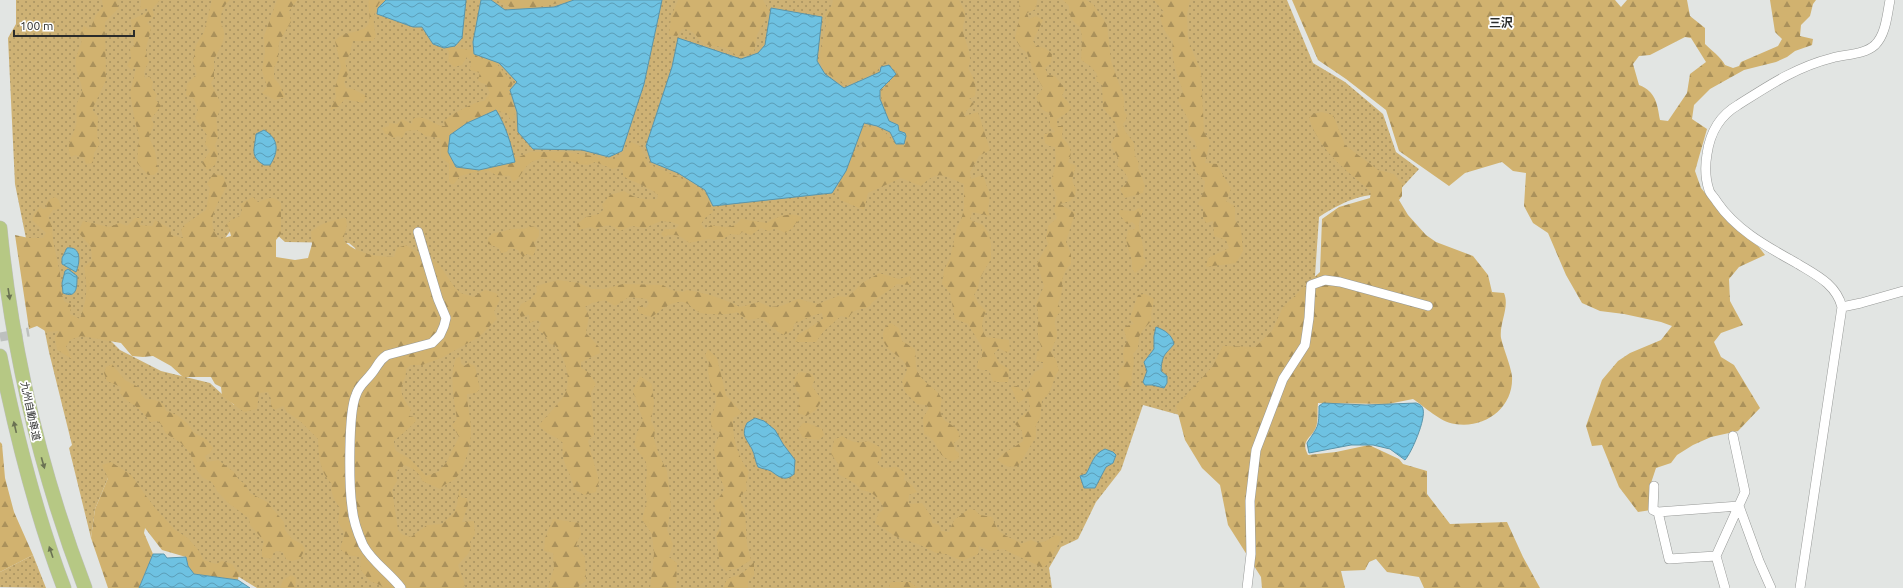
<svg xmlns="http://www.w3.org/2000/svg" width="1903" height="588" font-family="Ubuntu,'Noto Sans JP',sans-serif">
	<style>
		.grass { fill: url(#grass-dots); fill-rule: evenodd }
		.forest { fill: url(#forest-firs); fill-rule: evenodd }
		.water { fill: url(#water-waves); stroke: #5a95ab }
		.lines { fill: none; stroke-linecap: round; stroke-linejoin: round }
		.minor-tunnel { stroke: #bdc0be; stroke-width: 9; stroke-dasharray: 9 4.5; stroke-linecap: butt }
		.minor-casing { stroke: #979997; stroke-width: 10 }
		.highway-casing { stroke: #bfc0bf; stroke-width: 15 }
		.minor { stroke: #fff; stroke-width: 9 }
		.highway { stroke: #b6c884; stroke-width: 14 }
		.oneway { fill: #6a7253 }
		.labels { text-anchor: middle; stroke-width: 3.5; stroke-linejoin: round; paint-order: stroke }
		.street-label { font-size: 10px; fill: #2b2c2b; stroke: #fff }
		.quarter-label { font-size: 12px; font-weight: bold; fill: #2b2c2b; stroke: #fff }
	</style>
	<defs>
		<pattern id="grass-dots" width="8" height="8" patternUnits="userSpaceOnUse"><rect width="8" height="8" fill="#ceb275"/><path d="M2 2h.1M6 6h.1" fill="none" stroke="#a79160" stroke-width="1.8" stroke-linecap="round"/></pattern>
		<pattern id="forest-firs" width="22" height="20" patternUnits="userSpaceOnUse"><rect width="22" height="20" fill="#d1b26f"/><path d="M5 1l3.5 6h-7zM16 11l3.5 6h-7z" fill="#aa915b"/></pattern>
		<pattern id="water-waves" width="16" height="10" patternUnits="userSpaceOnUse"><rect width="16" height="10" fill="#6ec2e2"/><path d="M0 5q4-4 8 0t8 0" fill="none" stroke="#5b9eb7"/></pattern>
	</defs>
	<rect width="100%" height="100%" fill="#e2e5e3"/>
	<path class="grass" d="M16,0H1287L1313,63L1345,82L1383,114L1396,152L1419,169L1397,193C1362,194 1349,198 1319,217L1312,320L1183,416L1143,405L1121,470L1096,502L1078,539L1061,547L1049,568L1052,588H257L239,577L200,573L128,476L108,478L95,509L91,538L69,448L72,445L49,352L15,184L8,38L16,24ZM264,223L285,242L349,243L355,248L361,264L241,404L234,405L210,383L161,371L120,350L108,338L223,241L234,226Z
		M33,555L46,588L0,587V572Z"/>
	<path class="forest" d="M102,0H117L116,2L119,8L105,22L106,80L92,110L98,117L97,136L100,144L94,153L93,163L86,164L84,158L75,155L71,157C65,144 73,137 76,125C78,118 75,110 77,103C78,99 81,96 82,92C83,82 74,72 76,59C78,47 84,45 80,33L84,26L90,29L96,15L103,7Z
		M141,0H160L152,9L154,15L147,23L151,27C150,39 142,50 149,61L144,72L145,79L149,76L153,82L152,88L157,95L155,99L161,106L151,119L154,124L149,137L155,151L158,171L154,175H148L137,163C138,154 137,147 140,138L135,122L130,93L136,69L134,67L132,70L127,66L131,58L130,49L134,45L131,20L148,12L147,8L140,10Z
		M212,0H230C224,4 219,16 221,23C222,26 224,30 224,33C225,41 218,53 214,59V78L211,83C217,98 226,103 216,118L218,137L215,145L218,154L215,165L207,170L202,163L210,151L205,144L207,135L195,118L198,110L194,99L186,95L187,84L197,74L193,62L196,45L204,32Z
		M277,0H297L289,11L291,22L279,42L278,60L274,68V78L279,84L285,97L275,100L262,93L267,87L262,70L265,53L264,36Z
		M369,0H398L388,3L380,2C372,14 373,22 376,36L373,41H353C350,48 352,55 345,61L348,74L344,82L346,88L353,89L367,96L363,103L345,99L337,108L330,110L336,97L335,87L341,67L335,41C343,29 366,35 369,22C371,15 367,7 369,0Z
		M495,0H583L572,5L559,3L537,7L532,11L521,13L518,8L511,7Z
		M678,0H763L769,11L757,35L754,52C750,54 746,56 741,56C735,56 732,51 727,49C720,45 709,48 703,42C694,35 695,30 682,29L677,36L669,35L671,17Z
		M833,0H959C961,4 965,10 965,15C965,21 962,25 963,31C965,43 974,56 968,68C974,78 977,85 975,96L969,99L974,104L967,110L964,116L978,112L990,150L979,156L970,172L971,179L983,175L990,195L988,210L990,216L972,212L970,220L983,225L989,234L991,244V259L980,278L978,288L974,295L978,303L986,311C982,321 980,328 986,337L1009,340L1010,350L1007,353L999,348L994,353L999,363L1009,369L1008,382H993L989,370H982L977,368L978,361L982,357V347L968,324L955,319L950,293L942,284L944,270L950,258L957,227L961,220L964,209V184C943,175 938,169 921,186L901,178L868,193L864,210L840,200L838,185V165L848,155L863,147L856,134L860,127C880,125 884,130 896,145H905L906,132L899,131V125L895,121L889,119L882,100L881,92L897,73L888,63L879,66L877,72L850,83L843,84L827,73L821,63L820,55L826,26L825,14L832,5Z
		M1019,0H1037L1036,9L1027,13L1029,19L1036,16L1043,20L1033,41L1036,46L1045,48L1052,54L1051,63L1045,68L1048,75L1055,76L1065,89L1062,96L1068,102L1071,108L1068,112L1057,119V126H1063L1062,138C1071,145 1073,153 1068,162L1076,166C1074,175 1069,180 1076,188L1075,196L1070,201L1060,204L1075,213L1066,242L1071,254V264C1056,279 1067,287 1058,303L1061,311C1050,323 1057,324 1057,336C1056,341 1052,347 1051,352L1056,360L1059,370C1050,383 1055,390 1042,400L1040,418L1036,425V437L1018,466L1008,467L997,460C1005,451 1014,448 1023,441L1022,431L1015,424L1022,416L1030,410L1029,399L1026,398L1018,403L1011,387L1017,386L1024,392L1030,386V379L1035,372L1043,368V362L1036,361L1037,352L1042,348C1033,332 1042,320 1036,304L1044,286L1037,263L1048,244L1046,238L1048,226L1057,218L1054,210L1057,198L1051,182L1056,162L1055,147L1049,146L1045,143L1044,134L1055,132L1050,126V113C1041,112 1039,104 1036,97L1043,88L1033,70L1027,53L1020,47L1015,38L1020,16Z
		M1063,0H1086L1093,4L1107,25L1111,61L1124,98V111L1127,115L1126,120L1123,124L1125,131L1134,143L1135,156L1139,163L1138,167L1145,186L1143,193L1125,198L1120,189L1126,184L1128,178L1123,170L1117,166L1119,160L1111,145L1118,130L1115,122L1103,108L1102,85L1096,81L1097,74L1090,66L1081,60L1082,37L1080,27C1072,21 1069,17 1069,6Z
		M1154,0H1190L1187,14L1188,41L1201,71L1204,132L1210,142L1205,163L1217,164L1231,189L1226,201L1235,206V220L1241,229L1243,251L1236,263L1206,267L1208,258L1229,248L1226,240L1214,236L1213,221L1206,223L1203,217V207L1198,204L1204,191L1205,181C1193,171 1192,163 1190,149H1197L1195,141L1188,134L1189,121L1178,100L1183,92C1178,76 1170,58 1173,41C1165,34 1162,26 1160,16L1164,12Z
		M1292,0H1615L1621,7L1627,0H1687L1690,16L1705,28V44C1711,50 1721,57 1725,65L1733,68L1739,66L1741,62L1778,46L1782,39L1775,32L1770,0H1816L1813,4L1810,16L1801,25L1800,36L1813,39L1812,45L1795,51L1787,57L1776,62L1744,70L1710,89L1694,105L1692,119L1707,129L1695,171L1701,188L1732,226L1759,247L1765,255L1739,267L1729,279L1730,301L1743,325L1721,333L1714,342L1721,357L1734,365L1760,408L1738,431L1711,437L1693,445L1677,455L1671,463L1656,468L1651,483V510L1638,512L1619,487L1602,445L1592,446L1586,426L1602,380L1618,361L1630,353L1661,340L1672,326L1661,322L1624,314L1600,311L1582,303L1566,275L1548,233L1533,223L1524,206L1526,173L1513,171L1502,162L1465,173L1449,186L1399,151L1386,110L1346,79L1318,60ZM1685,37L1691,38L1706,62L1690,74L1687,93L1668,121L1660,120C1657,103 1656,92 1639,85L1633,64L1639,56L1650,55Z
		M455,44L454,48L471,50L478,57L487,60L489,57L495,59L497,64L513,83C512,86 510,88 509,91C509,102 521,112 511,121L507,113L499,112L455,134L449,139L448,148L452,156L512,161L515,155L519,157L530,152H564L614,159L621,156L631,142L640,146L648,164L685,180L702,190L706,194L713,212L705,218L701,224L705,229L711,225C723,227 734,230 741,219L767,223C775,217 794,210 802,218L794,225L793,228L785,233C779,229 775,228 768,231L761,228L751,235L742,232L739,235L731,234L723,239L715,240L708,239L689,243C681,236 674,232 664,237L661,234L665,229H675L679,225L672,222L661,221L645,228L632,226L620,231C611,224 606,224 596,229L591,227L579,230L577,224L586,217L599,214L604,209L602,205L610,195L624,191C635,198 644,201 657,199L658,195C648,186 635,183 623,176V170L619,167L613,169L595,162L588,165L578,164L564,159L559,163C550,157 535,157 527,166C521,172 521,178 513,182L510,176L496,175L489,171L475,172L460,176L454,184H451L449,181V164L441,157L440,138L426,136L417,130L406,131L402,138L398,136L394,138L387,134H385L382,128L389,126V123L397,124L402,119L412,124L413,119C425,113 434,127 445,126L444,121C450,115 475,101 484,101L490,93L486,84L481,83L478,80L480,73L470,70L471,61L467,57L462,65L454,67L448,61L449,53L444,45Z
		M1322,112L1333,115L1345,145L1378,170L1394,174L1402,184V196L1399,200L1408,215L1426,235L1436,242L1473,256L1488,275L1492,292L1504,293C1510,307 1499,323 1501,338C1504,351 1510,363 1512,376C1514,408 1485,429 1455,424C1440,422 1425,407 1413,399L1388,404L1318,403C1317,410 1318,417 1317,423C1315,438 1299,438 1308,455L1336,452L1369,445L1399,459L1403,464L1427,471V494L1450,524L1507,522L1523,557L1540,588H1424L1419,577L1387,572L1376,559L1369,562L1365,570L1341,571L1345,588H1262L1261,577L1228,525L1220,485L1202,468L1185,440L1176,406L1212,367L1223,346L1255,347L1272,331L1283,307L1320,272L1322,219L1339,207L1370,198L1371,191C1345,170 1319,150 1309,118L1313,114Z
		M213,174L223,176L227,186C218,203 203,223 220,239L231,236L229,228L226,225L231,220L240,216L242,210L240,204L253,197L258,202C269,198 273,195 281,203V234L276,240V257L295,260L308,258L312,244L311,232C318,224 335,219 346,218L347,226L343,240C355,253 375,257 394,257L397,248L406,245L419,254L438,263L455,288L461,293L473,297L485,290L496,293L500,299L494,312L497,319L479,337L441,358L422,365H411L406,369C406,380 404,378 402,385C399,394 406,403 411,409L409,416L414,417L416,421C411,426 400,437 394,440V444L396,451L410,459L426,476L438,472L446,463L459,437L452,425L457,419C454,401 449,376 456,358L460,357L461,363L464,366L469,363L475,366L480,389L476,393L467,394C467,406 471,418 471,430C472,441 464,472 455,479C450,483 445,483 440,489L422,481C420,472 412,468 404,465L396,472L397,481L392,490L398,530L403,535L411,537L427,525L442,524L454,513L457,505L459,489L461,490L460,495L462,498H467L468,505L462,522L474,521L475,534L470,542L471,548L468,554L458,565L465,585L462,588H381L382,586L370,581L360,569L361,557L347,555L340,549L345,533L338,523L340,508C335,500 330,494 332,484C319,471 319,456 318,439L301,422L287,412L283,406L275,410L271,407V399L268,392L259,393L257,409L244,412L222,396L221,387L215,384L211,377H183L171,366L153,356L143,357L132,356L121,343L81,336L70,340L66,347L72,359L57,350L55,337L59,331L47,332L37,326L29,329L15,235L29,238H43L46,233L32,220L34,214L40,207L43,209L47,208L46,204L50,199L55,197L59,200L61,209L53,210L48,217L52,226L53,241L60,273L61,291L64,301L71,305L70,314L80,319C87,299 88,289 84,267L92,260L91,247L78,232L83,221L109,227L120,223L127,226L135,218H142L140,225L152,226L155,220L171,229V235L183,238L181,230L184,225L206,210L210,188L207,184Z
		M1139,208L1143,210C1142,215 1138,222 1139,226C1140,237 1145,246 1143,257L1146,261L1143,267L1135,273L1132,269V260L1126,240L1128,230L1135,229V225L1132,222L1127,224L1119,214L1120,210L1134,211Z
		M530,226L535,227L539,230V236L534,243L536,248L533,256L527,254L523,257L518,250L511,248L506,252L501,253L499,248L488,244V238L493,233C500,233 505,231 511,229C518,227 524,231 530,226Z
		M879,273L899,279L910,276L912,282L909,285L897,284C890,291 881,294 874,301C872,302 871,305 870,306C862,311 853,307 849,318L841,316L823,332L816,342H795L798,335L823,319L822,313C812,315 803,320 794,324L793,330L784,335L778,332L762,318L748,320L737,312C731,315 708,315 701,313C693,311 688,300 679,302C662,305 664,310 651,317L639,313L637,307L640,306L646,308L649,303L647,299L629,297L615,306L605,300L592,303L585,307L589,316L586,333L599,347L600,353L581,362V368L588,372L596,384L591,393L594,435L588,441L599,481L596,492L584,495L574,489C571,470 560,464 563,443C555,435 544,434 539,425C546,417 554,408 561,400C574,385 566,358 555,345L550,344L544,334L538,330L541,323L537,320L530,323L529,315L521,317L518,311L521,304L531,299L537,292L536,286L558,280L579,283L592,289H604L623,284L663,285L671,290L683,292L687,290C706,293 722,298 740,307L759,302L770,307L781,306L798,299L818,304L838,296L846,297C852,294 855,290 860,285C864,281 874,277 879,273Z
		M1145,294L1154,299L1151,315L1152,320L1142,331L1139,337L1138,348L1133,354C1136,365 1130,373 1132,384L1129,388L1125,390L1118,385L1120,377L1118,372L1125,363C1122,355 1123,349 1127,341L1124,330L1126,326L1134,324L1130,318L1138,295Z
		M891,323L899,328L902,341L915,349C916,356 915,365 917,371C921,382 936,387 942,399C934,429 958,418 960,438L954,443L955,450L959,453V458L952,462C949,460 945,458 943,456C935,449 939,441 924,434L923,418L929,408L926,405L917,404L905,392L902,381C920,356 881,357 883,335C883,330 887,325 891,323Z
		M708,349L717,358L726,395L742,413L733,418C732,438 738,457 749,472L746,484L747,490L741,495V503L745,510L747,545L751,560L738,568L726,571L720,565L716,534L721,525L720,514L716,511L714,502L718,499L725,489L718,473L714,449L720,433L712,428C708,415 714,414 716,403C717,400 715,396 715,393L711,391L708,371L709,363L705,355Z
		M112,364L125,380L140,388L141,394L145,399C156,400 164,400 166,411L177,415L188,424L193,432L207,440L213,448L210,453L205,456L207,462L218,460L234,472L239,480L245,484L250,493L267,502L284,522L285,530L292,539L302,544L305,549L300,559L291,561L286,559L283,552L277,551L274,552L271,559L262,557V549L264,541L250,525L249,518L228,503L217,491L212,482L203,478L196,469L190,453L181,443L165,433L162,425L157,421L150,422C147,419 146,415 142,412C135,404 126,402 120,393L121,387L107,381L104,373L106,367Z
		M801,372L812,374L815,379L812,386L822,400L816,410L806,416L798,413L800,394L796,390L794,380L798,373Z
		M640,376L652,384L654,403L651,421L655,430L654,439L659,455L667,471L671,506L667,530L673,544L669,557L677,563L676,588H650L654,554L652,534L642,520L647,500L645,490L647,473L646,462L634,445L637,433L643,420L633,391Z
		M803,423H808L822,429L824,435L819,440L803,438L798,429Z
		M842,436C852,442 857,444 868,441L880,447L882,455L877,464L883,468L897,467L905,473L904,480L912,485L917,492L909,495L908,504L922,503L931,516L932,523L939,525L941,531L949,532L954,520L969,509L975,510L980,515L992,517C995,523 996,530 1003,534C1009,538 1015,539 1021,544L1031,540L1038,543L1046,541L1055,535L1062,537L1048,564L1043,568L1003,549L990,551L979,546L978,554L962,561L946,554L936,553L920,545L895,536L875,523L878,514L884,509C880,498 872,491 861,490L856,484L838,474L839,465L831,454L834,440Z
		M0,442L2,444L5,478L14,512L33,555L0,572Z
		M111,462L131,475L155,508L175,530L188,538L199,551L203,560L216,564L222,561L232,564L239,573L238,580L194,574L188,566L186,557L162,550L145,528L144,533L153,554L139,588H108L91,538L95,509L108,478L102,465Z
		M553,519L579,523L581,534L576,545L585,557L586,581L576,588H548L554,568L553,553L544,551L545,538Z
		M754,562V575L748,581V588H724C726,574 734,579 742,573C747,570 750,566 754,562Z
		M291,575L296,578L295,588H280L283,580Z
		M893,582H910L918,588H889L890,583Z"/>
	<path class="water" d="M386,0H466L462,38L455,46L444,48L433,44L422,27H413L377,14L378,8Z
		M481,0H491L505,10L554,7L574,0H662L644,84L622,151L609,157L582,150L533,149L518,132L517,112L510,90L517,82L499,63L474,54L473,42Z
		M771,8L822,17L817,61L825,74L844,88L880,72L881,67L889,65L896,74L880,90V99L889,121L898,125L899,131L905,133L906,136L904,144H896L890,132L877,126L864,123L846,171L832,193L713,206L705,190L678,173L651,162L646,146L672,67L678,38L741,59L758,53L765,45Z
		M496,110C506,126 511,144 515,162L479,170L456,167L448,152L450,135L467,123Z
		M264,130C279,139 279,151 270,165H264C249,156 255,149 256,134Z
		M67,248C82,246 80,263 76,272L62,264V258Z
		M68,269L77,276C77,287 77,299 63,293L62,283L65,271Z
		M1156,327C1165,330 1172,335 1174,344C1165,355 1162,354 1161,371L1167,376V383L1164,388L1152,385H1145L1143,382L1147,371L1144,362L1154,349V336Z
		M1323,403L1366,405L1416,403C1419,404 1422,405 1423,409C1426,419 1412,452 1405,460L1390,449L1373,445H1351L1309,453L1307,443C1318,426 1319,428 1319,406Z
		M755,418L764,421L775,430L783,444L795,460L794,474C785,482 779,477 771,471C767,469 762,469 758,467C755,461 755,455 752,449C746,438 741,435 747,423Z
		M1105,449L1113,452L1116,455L1113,463L1106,467L1095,488H1084L1080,476L1086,474C1092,464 1093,454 1105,449Z
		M153,554H164L167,558L186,557L188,566L194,574L238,580L250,588H139Z"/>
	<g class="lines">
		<path class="minor-tunnel" d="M0,337L29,332"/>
		<g class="minor-casing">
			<path id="minor" d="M1842,307L1861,303L1903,291
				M1654,486L1653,510L1658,512L1669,559L1716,556
				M1658,512L1739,506L1759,561L1771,588
				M401,588C390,573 372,562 363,545C358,534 353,519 352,507C349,486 348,413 356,395C359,385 366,381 372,373C378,366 378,361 387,355L432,343L440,335L444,326L446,318L438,299L418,232
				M1247,588L1251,554L1250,501L1256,450L1283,379L1305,345L1309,318L1311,285L1325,280L1340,282L1428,306
				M1725,588L1716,556L1745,492L1733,436
				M1800,588L1842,307C1836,284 1816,275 1798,264C1768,247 1737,231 1717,202C1715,198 1710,194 1709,190C1705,178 1705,166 1707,154C1710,133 1719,116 1738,105C1768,86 1796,67 1832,58C1845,54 1864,55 1875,45C1886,34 1887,15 1890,0"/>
		</g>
		<g class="highway-casing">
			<path id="highway" d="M0,228C12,351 41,473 85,588
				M0,356C16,435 35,512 64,588"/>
		</g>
		<use href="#minor" class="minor"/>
		<use href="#highway" class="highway"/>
	</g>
	<defs><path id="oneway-solid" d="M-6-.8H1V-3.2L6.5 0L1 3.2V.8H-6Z"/></defs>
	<g class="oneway">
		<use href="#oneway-solid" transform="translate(9 294) rotate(81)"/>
		<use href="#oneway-solid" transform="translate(15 427) rotate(-103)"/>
		<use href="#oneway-solid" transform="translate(43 463) rotate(74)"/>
		<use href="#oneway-solid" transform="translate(51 552) rotate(-109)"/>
	</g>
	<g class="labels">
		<g class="street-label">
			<text transform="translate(31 411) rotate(78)" y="4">九州自動車道</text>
		</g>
		<g class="quarter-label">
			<text x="1501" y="27">三沢</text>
		</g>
	</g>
	<path d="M14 30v6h120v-6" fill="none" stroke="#2b2c2b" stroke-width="2"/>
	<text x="20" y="30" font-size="12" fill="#2b2c2b" stroke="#ffffff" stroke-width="3" paint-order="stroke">100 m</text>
</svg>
